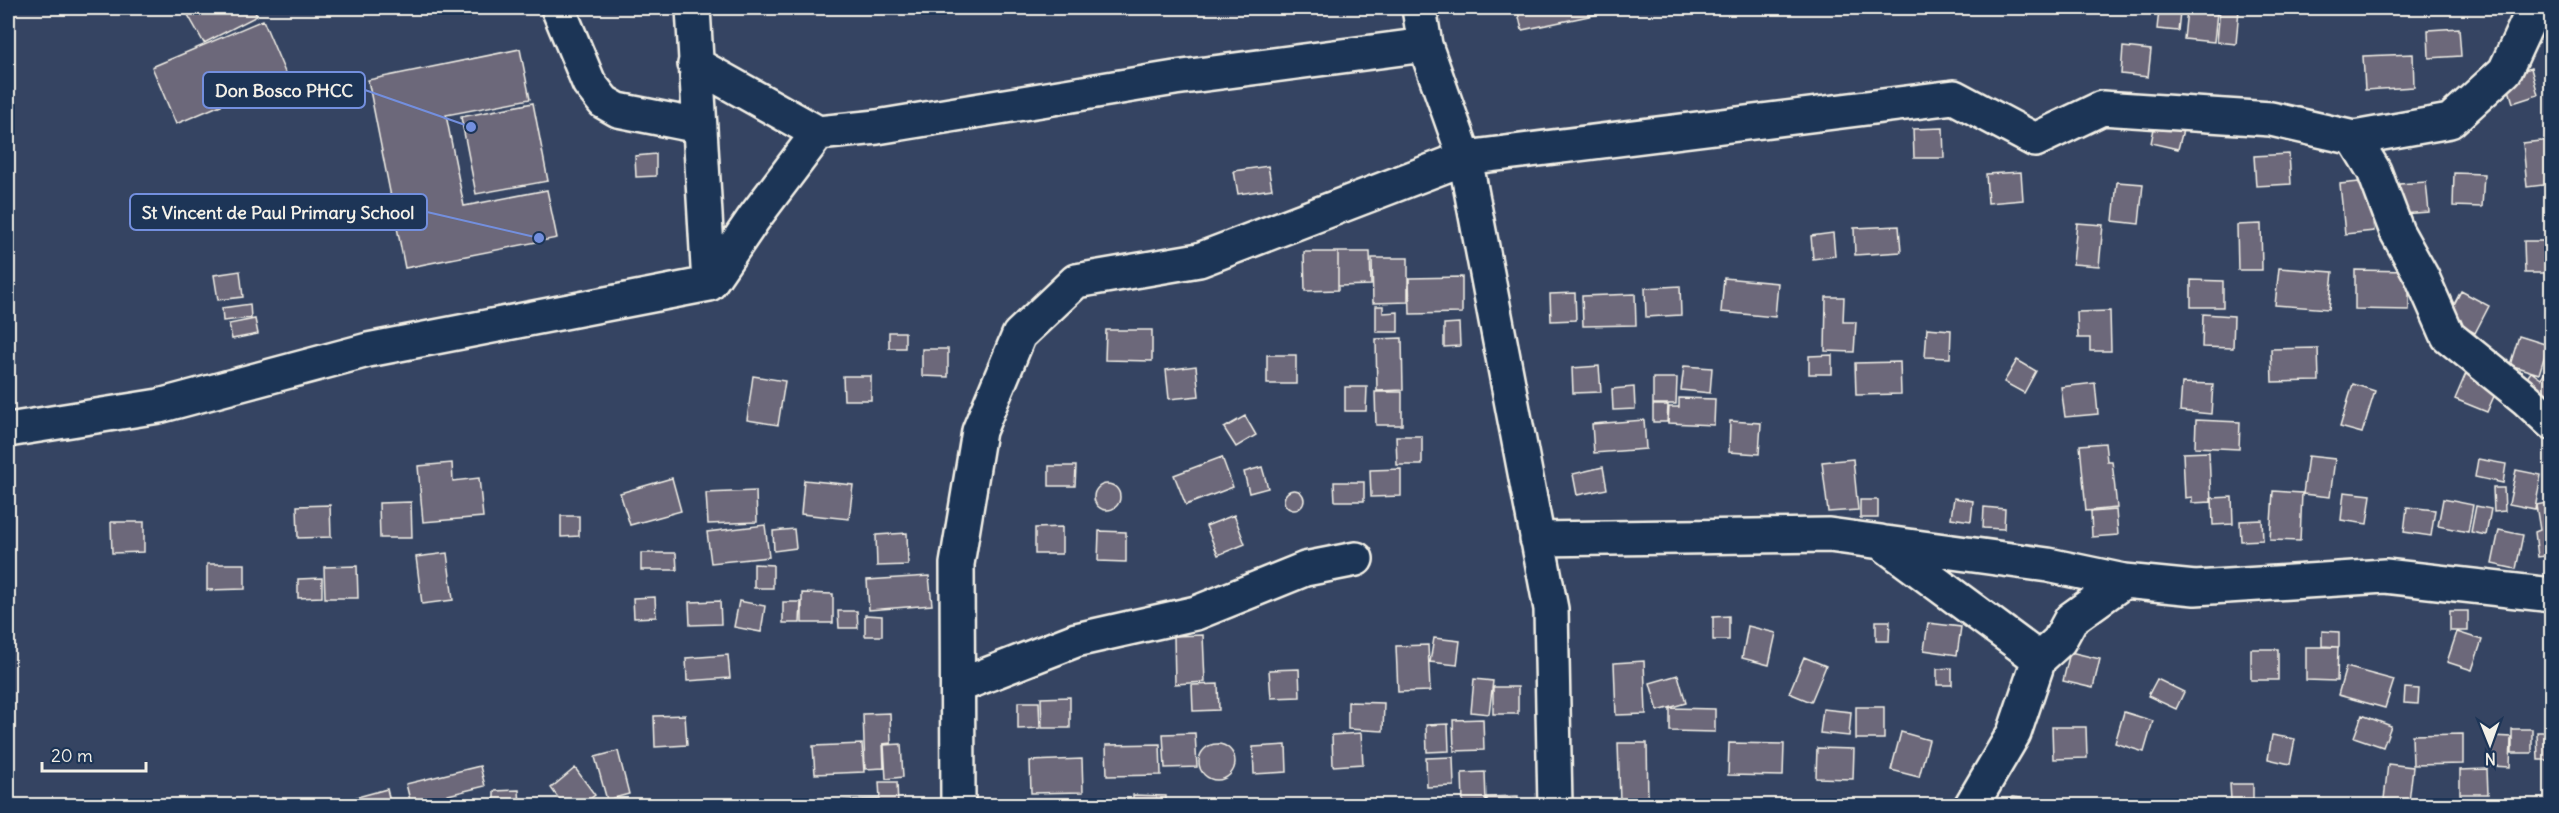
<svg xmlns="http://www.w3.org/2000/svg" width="2559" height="813" font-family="Delius,sans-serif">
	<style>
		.building { fill: #6c677a; stroke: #f4f1e8; stroke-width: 1.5 }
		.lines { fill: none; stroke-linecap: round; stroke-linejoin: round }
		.minor-casing { stroke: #f4f1e8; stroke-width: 38 }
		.minor { stroke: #1d3557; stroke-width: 33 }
		.leader { fill: none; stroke: #738fde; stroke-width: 2 }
		.callout-dot { fill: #738fde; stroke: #1d3557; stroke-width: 2 }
		.callout { fill: #1d3557; stroke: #738fde; stroke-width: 2 }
		.callout-label { font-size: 18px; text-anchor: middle; font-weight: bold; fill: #f4f1e8 }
	</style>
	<rect width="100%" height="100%" fill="#354462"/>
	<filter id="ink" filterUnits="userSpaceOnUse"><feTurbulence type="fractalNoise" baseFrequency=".0167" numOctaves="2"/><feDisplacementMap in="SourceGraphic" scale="12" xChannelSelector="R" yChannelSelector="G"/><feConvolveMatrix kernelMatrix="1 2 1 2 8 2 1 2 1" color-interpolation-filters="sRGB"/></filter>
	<g filter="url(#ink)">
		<path class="building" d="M197,8H253L257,16L204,43L187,13Z
			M1517,8H1627L1522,30Z
			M2220,8L2239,9L2236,44L2217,42Z
			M2187,9L2217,12L2214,42L2184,39Z
			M2159,10L2180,12L2178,31L2157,29Z
			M2542,15H2552V44L2543,45Z
			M263,20L287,77L176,124L152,67Z
			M2459,28L2461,56L2429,58L2428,30Z
			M2123,47L2151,50L2148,77L2121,74Z
			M520,49L530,99L446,115L464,206L547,190L557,238L405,268L368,80Z
			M2413,54L2414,87L2365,90L2363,56Z
			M2531,68L2538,95L2513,103L2505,76Z
			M533,103L548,181L476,194L461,117Z
			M2155,124L2183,130L2178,149L2151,143Z
			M1943,128L1944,158H1914L1913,129Z
			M2550,140L2552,184L2527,187L2523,143Z
			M656,154V176L636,177L635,156Z
			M2289,154L2291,184L2256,186L2254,156Z
			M1268,166L1272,189L1238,194L1234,171Z
			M2021,172L2023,200L1988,203L1986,174Z
			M2454,173L2484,174L2482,207L2453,206Z
			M2369,181L2374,231L2345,234L2340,184Z
			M2117,182L2143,184L2139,224L2113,221Z
			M2426,182L2429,212L2401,214L2399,184Z
			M2077,223L2103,225L2099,266L2073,264Z
			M2261,224L2262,270H2238L2237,225Z
			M1899,226L1901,252L1855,255L1854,228Z
			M1833,233L1835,256L1813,259L1811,236Z
			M2524,241H2547V273H2525Z
			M1304,252H1338V290L1305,291Z
			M1338,252H1370L1371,285L1338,286Z
			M1372,258H1408V302L1373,303Z
			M2279,268L2333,272L2329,309L2275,305Z
			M2355,270L2409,271V310L2355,309Z
			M240,271L243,297L218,300L214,275Z
			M1462,277V313L1410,314L1409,278Z
			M1724,278L1778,283L1775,317L1721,312Z
			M2191,280L2223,281V307H2191Z
			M1680,286L1681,315L1646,317L1645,288Z
			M2461,291L2489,306L2475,333L2447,318Z
			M1575,293L1576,320L1551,321L1550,294Z
			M1635,294L1636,325L1583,326L1582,296Z
			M1826,297H1844L1843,322H1856L1854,352L1825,351Z
			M250,304L251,318L223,321L222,308Z
			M1376,306H1383V313L1398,312V332H1376Z
			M2110,311L2111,351H2090V338H2078L2077,312Z
			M2203,314L2234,316L2233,348L2202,347Z
			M255,319L258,334L232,339L229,324Z
			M1459,323L1460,346L1444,347V324Z
			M1927,328L1951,330L1950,358L1925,357Z
			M1106,330H1152V361L1105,360Z
			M889,332H905V348H889Z
			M2519,336L2548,345L2539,374L2510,365Z
			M1402,338L1403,390L1377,391L1376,339Z
			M2318,348L2319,381L2272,382L2271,349Z
			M922,349H948V377L922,376Z
			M1267,355H1296V384H1267Z
			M1832,355V374H1809V356Z
			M2017,360L2036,371L2024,393L2004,382Z
			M1900,362L1901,394L1856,395L1855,363Z
			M1196,366L1199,396L1169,399L1166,370Z
			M1599,366L1601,392L1573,393L1572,368Z
			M1684,366L1712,368L1710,393L1681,390Z
			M2467,371L2499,385L2487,412L2455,399Z
			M2546,371L2552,375V404L2522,385L2531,372L2541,379Z
			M753,376L785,381L778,425L747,420Z
			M843,376H871V400H844Z
			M1653,378H1677L1676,404H1653Z
			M2095,383L2098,414L2065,417L2061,387Z
			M2182,383L2213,384L2211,414L2180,411Z
			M2353,384L2375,391L2362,433L2340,427Z
			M1345,387H1367L1366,411H1345Z
			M1634,387L1635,409L1613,410L1612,389Z
			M1375,392H1402V425H1376Z
			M1679,398L1715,399L1714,425L1668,423L1669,407H1679Z
			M1653,405H1668L1667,422H1653Z
			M1245,416L1256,435L1236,447L1224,428Z
			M1644,420L1646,449L1594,453L1592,424Z
			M2196,420L2240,422L2239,449L2195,447Z
			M1730,421L1761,423L1759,454L1729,452Z
			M1396,436H1422V465H1397Z
			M2105,443L2107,461H2112L2117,508L2086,511L2080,445Z
			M2209,452L2211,502L2192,503V497L2185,498L2183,453Z
			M2308,456L2335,459L2330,497L2303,494Z
			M1222,457L1233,487L1186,505L1174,475Z
			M1853,459L1858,510L1828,512L1822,462Z
			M2478,459L2506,464L2503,483L2475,477Z
			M452,463L453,481L479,478L483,517L423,522L418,466Z
			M1049,466H1076L1075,486H1049Z
			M1262,467L1268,488L1249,493L1244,472Z
			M1603,467L1607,489L1577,495L1573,474Z
			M1401,469V496L1371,497L1370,470Z
			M2516,470L2541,475L2535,509L2509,504Z
			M672,478L681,511L630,525L620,493Z
			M804,480L853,485L849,519L801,514Z
			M1334,482H1364V501H1335Z
			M1094 497a13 13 0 1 1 26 0a13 13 0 1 1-26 0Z
			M2493,488H2504L2505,511L2494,512Z
			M1284 500a10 10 0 1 1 20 0a10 10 0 1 1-20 0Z
			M756,491L757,522L708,524L706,493Z
			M2273,491L2302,493L2300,541L2270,540Z
			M2344,492L2371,495L2367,524L2341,520Z
			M2232,497L2233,524L2213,525L2212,498Z
			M1954,498L1973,501L1971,521L1951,518Z
			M2443,499L2473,505L2468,532L2438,526Z
			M1860,500H1878V518H1860Z
			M411,502L412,538H380L379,503Z
			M2552,502V555L2538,557L2535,532L2540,530L2536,505Z
			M330,505L331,537L298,538L297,506Z
			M2476,506L2491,509L2486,535L2471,532Z
			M1984,507L2005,509L2004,529L1983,528Z
			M2407,507L2435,510L2431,536L2404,532Z
			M2116,510L2118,535L2092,537L2091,512Z
			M1234,515L1245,544L1218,555L1206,526Z
			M561,516H579V536L561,537Z
			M2262,520L2263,540L2241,541L2240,521Z
			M111,522H144V552L112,553Z
			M765,525L769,557L711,563L707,532Z
			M1062,527V554H1035V528Z
			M794,529L796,548L774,551L773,531Z
			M2499,530L2523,535L2516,569L2492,564Z
			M1099,531L1126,532V562L1098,561Z
			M907,533L908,565L877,566L876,535Z
			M447,553L453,600L422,604L416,557Z
			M641,553H676L677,570H641Z
			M207,564H245V589L207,590Z
			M754,564L773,565V588H754Z
			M357,566L358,598H325L324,567Z
			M929,576L932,605L869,610L867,580Z
			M322,578V597L298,598V579Z
			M802,593L833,594V623H802Z
			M655,597L656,617L634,618L633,598Z
			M720,601L721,624L690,625L689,602Z
			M739,601L765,606L761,632L734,627Z
			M783,602H801L800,623H783Z
			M838,611H857L858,628H839Z
			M2450,611H2468V631H2450Z
			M865,615L882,616V636H865Z
			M1729,616V640H1713V617Z
			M1876,621H1890L1889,641H1876Z
			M1928,623L1961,627L1957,655L1924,650Z
			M1748,626L1776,633L1769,665L1742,658Z
			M2322,631L2339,632V647L2322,646Z
			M2457,632L2482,640L2472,670L2447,662Z
			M1203,635L1205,682L1175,684L1174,636Z
			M1434,638L1460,641L1457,665L1430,662Z
			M1428,645L1430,691L1398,692L1396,646Z
			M2306,647H2338L2337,681L2306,680Z
			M2251,649H2278V680H2251Z
			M2070,652L2100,659L2093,688L2063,681Z
			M728,655L730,678L687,681L686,658Z
			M1804,657L1826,666L1811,702L1789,693Z
			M1644,661L1646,714L1616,715L1614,663Z
			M2346,667L2394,680L2385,708L2338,695Z
			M1952,668V685H1937V669Z
			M1299,669L1300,697L1271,698L1269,670Z
			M1678,675L1686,703L1658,711L1650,683Z
			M1474,679L1493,681L1489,714L1471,712Z
			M2157,679L2184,692L2176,709L2148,696Z
			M1218,684L1219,710L1193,711L1192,685Z
			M1493,687H1518V714H1493Z
			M2405,688L2419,689L2418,704L2404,703Z
			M1070,697V728H1042L1041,698Z
			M1018,702H1039L1040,728L1018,729Z
			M1348,702L1384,703L1383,731L1348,729Z
			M1856,707H1884V739H1856Z
			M1670,708L1715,709V732L1670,731Z
			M1823,709L1851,712L1849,736L1820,733Z
			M2124,712L2153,721L2144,752L2115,743Z
			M890,713L891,743L883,744L884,768L865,769L863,714Z
			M685,715L687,745L655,747L654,716Z
			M2362,715L2391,726L2383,747L2354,737Z
			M1483,719L1484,750L1454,751L1453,720Z
			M1448,724L1449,751L1427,752L1426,725Z
			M2052,727H2086L2087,758L2053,759Z
			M2512,729H2532V753H2512Z
			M1901,732L1929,740L1919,777L1891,770Z
			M2537,732H2552V760H2538Z
			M1195,733L1197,767L1165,768L1163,734Z
			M1361,733L1363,764L1333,766L1332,735Z
			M2463,734V764L2413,765L2412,735Z
			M2272,735L2295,739L2290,764L2268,759Z
			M2492,736L2511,737L2510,767L2491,766Z
			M1618,743H1647L1648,800L1620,801Z
			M1729,743L1784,744L1783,776L1728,775Z
			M862,744L864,772L815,774L813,746Z
			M901,744L903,777L886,779L884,745Z
			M1160,744L1161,775L1107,776L1106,745Z
			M1199 762a18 18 0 1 1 36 0a18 18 0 1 1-36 0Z
			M1286,745L1287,772L1254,774L1253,747Z
			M1817,748L1854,749L1853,779L1816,778Z
			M618,751L629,794L607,800L595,757Z
			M1453,757L1454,786L1427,787L1426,758Z
			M1082,759L1083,792L1031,793L1030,761Z
			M2388,764L2413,767L2409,802L2384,799Z
			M480,766L485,786L411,804L406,784Z
			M575,768L595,795L581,806H564L551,788Z
			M2487,769L2488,794H2460V770Z
			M1485,772L1486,802L1463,803L1462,773Z
			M879,782H897L898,806H819L818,802L880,799Z
			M2230,784H2253V800H2231Z
			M387,789L391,806H351L350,799Z
			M519,790L520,806H494V791Z
			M1133,795L1166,796V806H1133Z
			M1518,796V806H1487V797Z
			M2012,797L2021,798L2027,806H2004Z"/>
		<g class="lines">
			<g class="minor-casing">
				<path id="minor" d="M558,8L589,83L604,102L618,110L699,126
					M1419,8L1425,45L1465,158L1551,609L1555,806
					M695,64L818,133
					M2354,138L2374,171L2397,232L2422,277L2448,336L2526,399L2552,423
					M709,284L754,218L818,133L877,127L1175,78L1425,45
					M8,430L159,406L368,350L709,284L693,8
					M1537,539L1829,535L1881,542L2039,659L2014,733L1971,806
					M1886,543L2048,565L2124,581L2195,588L2385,576L2552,595
					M2039,659L2059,641L2071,619L2124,581
					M958,686L1076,640L1196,613L1305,569L1356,559
					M958,806L957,564L979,431L1019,335L1076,281L1199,260L1465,158L1954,97L2035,140L2102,108L2271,119L2354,138L2450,121L2505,71L2530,17L2552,10"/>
			</g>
			<use href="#minor" class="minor"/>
		</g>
	</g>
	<path class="leader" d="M471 127L365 90M539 238L427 212"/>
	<g class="callout-dot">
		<circle cx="471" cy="127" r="6"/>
		<circle cx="539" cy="238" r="6"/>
	</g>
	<g class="callout">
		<rect x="203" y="72" width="162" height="36" rx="6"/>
		<rect x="130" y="194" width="297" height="36" rx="6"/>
	</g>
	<g class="callout-label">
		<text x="284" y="97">Don Bosco PHCC</text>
		<text x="278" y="219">St Vincent de Paul Primary School</text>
	</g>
	<rect width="2559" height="813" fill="none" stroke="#1d3557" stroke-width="30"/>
	<rect x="15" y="15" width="2529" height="783" fill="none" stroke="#f4f1e8" stroke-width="2" filter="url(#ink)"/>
	<g transform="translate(2490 744) rotate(179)" stroke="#1d3557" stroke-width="4.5" paint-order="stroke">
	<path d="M0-4.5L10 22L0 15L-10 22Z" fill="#f4f1e8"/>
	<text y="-9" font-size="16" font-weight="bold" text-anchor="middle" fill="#f4f1e8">N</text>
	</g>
	<path d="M42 762v9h104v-9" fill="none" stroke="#f4f1e8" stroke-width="3"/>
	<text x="51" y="762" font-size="18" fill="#f4f1e8" stroke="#1d3557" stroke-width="4.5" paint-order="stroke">20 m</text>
</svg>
